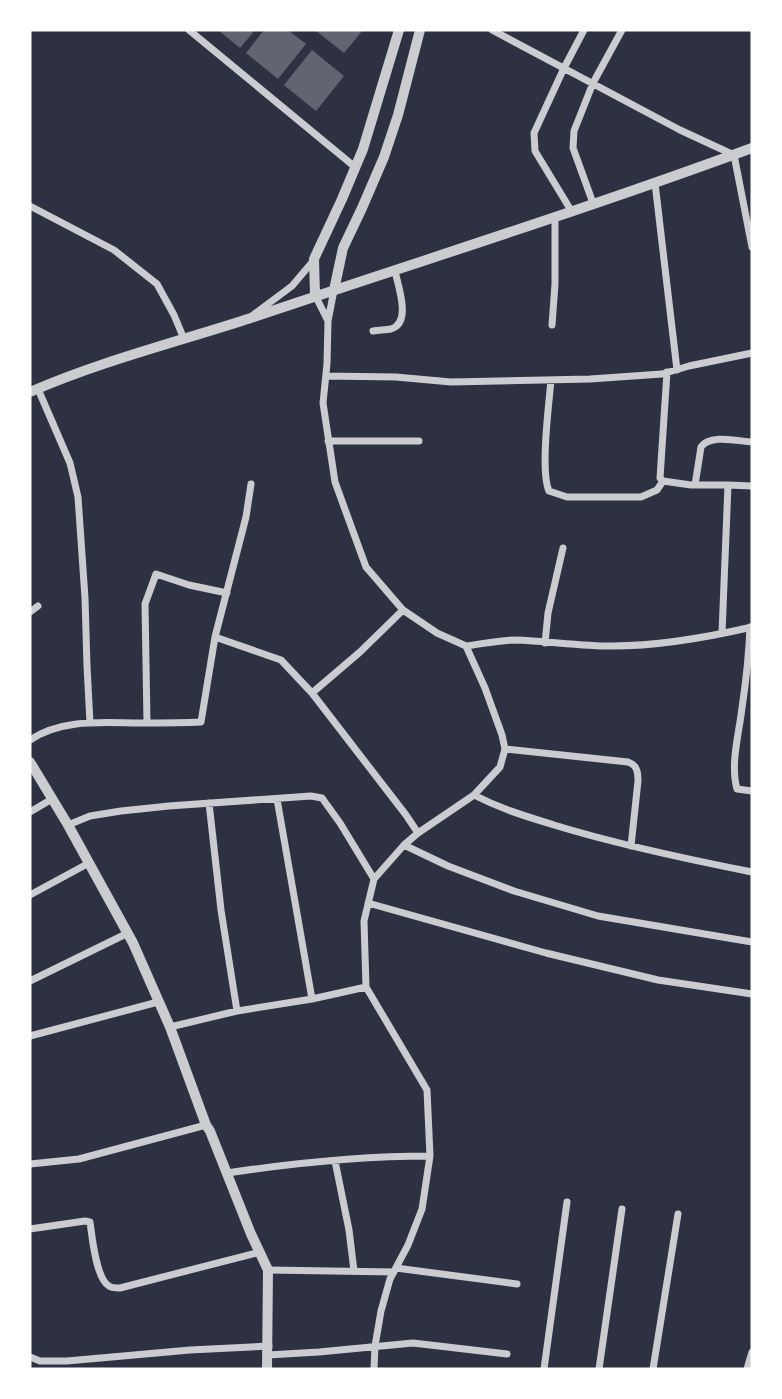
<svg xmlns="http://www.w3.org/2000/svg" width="782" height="1399" font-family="Mulish,sans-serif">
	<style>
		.building { fill: #626471 }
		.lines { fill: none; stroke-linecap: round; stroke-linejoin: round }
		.minor { stroke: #caccd0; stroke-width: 7 }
		.tertiary { stroke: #caccd0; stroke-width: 10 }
	</style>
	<rect width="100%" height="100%" fill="#2d3142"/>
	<path class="building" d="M218,30H255L240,48Z
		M264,30H288L306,44L278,79L246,53Z
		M315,30H363L344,53Z
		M312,50L344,76L316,111L284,85Z"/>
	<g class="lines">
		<path class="minor" d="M189,30L355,167
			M492,30L680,130L734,155L752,247
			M655,183L677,370
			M593,203L573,148L574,131L593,83L622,30
			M30,206L114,250L157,284L174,315L184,339
			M572,212L535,151L534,133L564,68L584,30
			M334,290L328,321L327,364L323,403L335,482L366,567L403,610L437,633L466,646L485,688L502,735L505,749L500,767L474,795L418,833L404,845L374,879L364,921L366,987L427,1090L430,1156L422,1209L408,1245L390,1279L381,1311L375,1346L374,1369
			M315,295L328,321
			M253,315L292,286L314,260
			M552,325L555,284V218
			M373,331C379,330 385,330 391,329C412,323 398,286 395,271
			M667,372L660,478L663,481L691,485H728L722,633
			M326,376L396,377L451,382L590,379L662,374L689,366L752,353
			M551,380C549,404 540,471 549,491L567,497H641L657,490L663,481
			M38,389L70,463L78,497L85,598L87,666L90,723
			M328,441H419
			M251,484L246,517L215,637L281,660L312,693
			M695,485L701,447C710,434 737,441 752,442
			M728,485L752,486
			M403,610L360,652L312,693L406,815L418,833
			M30,612L38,606
			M750,627C749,654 746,681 742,708C739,734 730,764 737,789L752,791
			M545,643L548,613L563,548
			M466,646C482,644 499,640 515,640C547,641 580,646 612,646C656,646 709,637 752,627
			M147,723L145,604L156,574L189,585L227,593
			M30,740C62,718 104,723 141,723C161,723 181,723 201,722L215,637
			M505,749L628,762C637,765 638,772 638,781L631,846
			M474,795C501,809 525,816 554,825C619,845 686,859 752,872
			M277,799L312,999L366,987
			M209,803L221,910L237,1011
			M30,812L52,799
			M68,825L90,816L121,811L169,806L311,796L322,798L340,823L374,879
			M404,845L448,866L514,891L598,916L752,942
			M30,895L89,863
			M368,903L546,953L658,980L752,994
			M30,981L128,933
			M170,1027L237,1011L312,999
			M30,1036L158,1002
			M335,1161L349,1230L354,1271
			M30,1164L79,1159L206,1125
			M227,1173C294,1163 362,1156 430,1156
			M30,1229L85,1221L90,1222C92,1236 96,1279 109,1286C111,1288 117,1288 120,1288L260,1252
			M396,1268L517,1284
			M268,1270L394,1272
			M268,1355L319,1352L413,1343L507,1354
			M30,1357L40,1361H67L190,1350L269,1346
			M544,1369L567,1202
			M599,1369L622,1209
			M653,1369L678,1214
			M747,1369L752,1352"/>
		<path class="tertiary" d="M334,290L343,248L362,208L384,157L398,115L420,30
			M315,295L314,259L342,199L363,149L399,30
			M30,392C101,361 177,342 251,318C418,262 586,209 752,148
			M30,762L68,825L133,943L170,1027L206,1125L210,1131L251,1234L268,1270L267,1369"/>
	</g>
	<rect width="782" height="1399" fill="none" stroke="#ffffff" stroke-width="63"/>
</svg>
